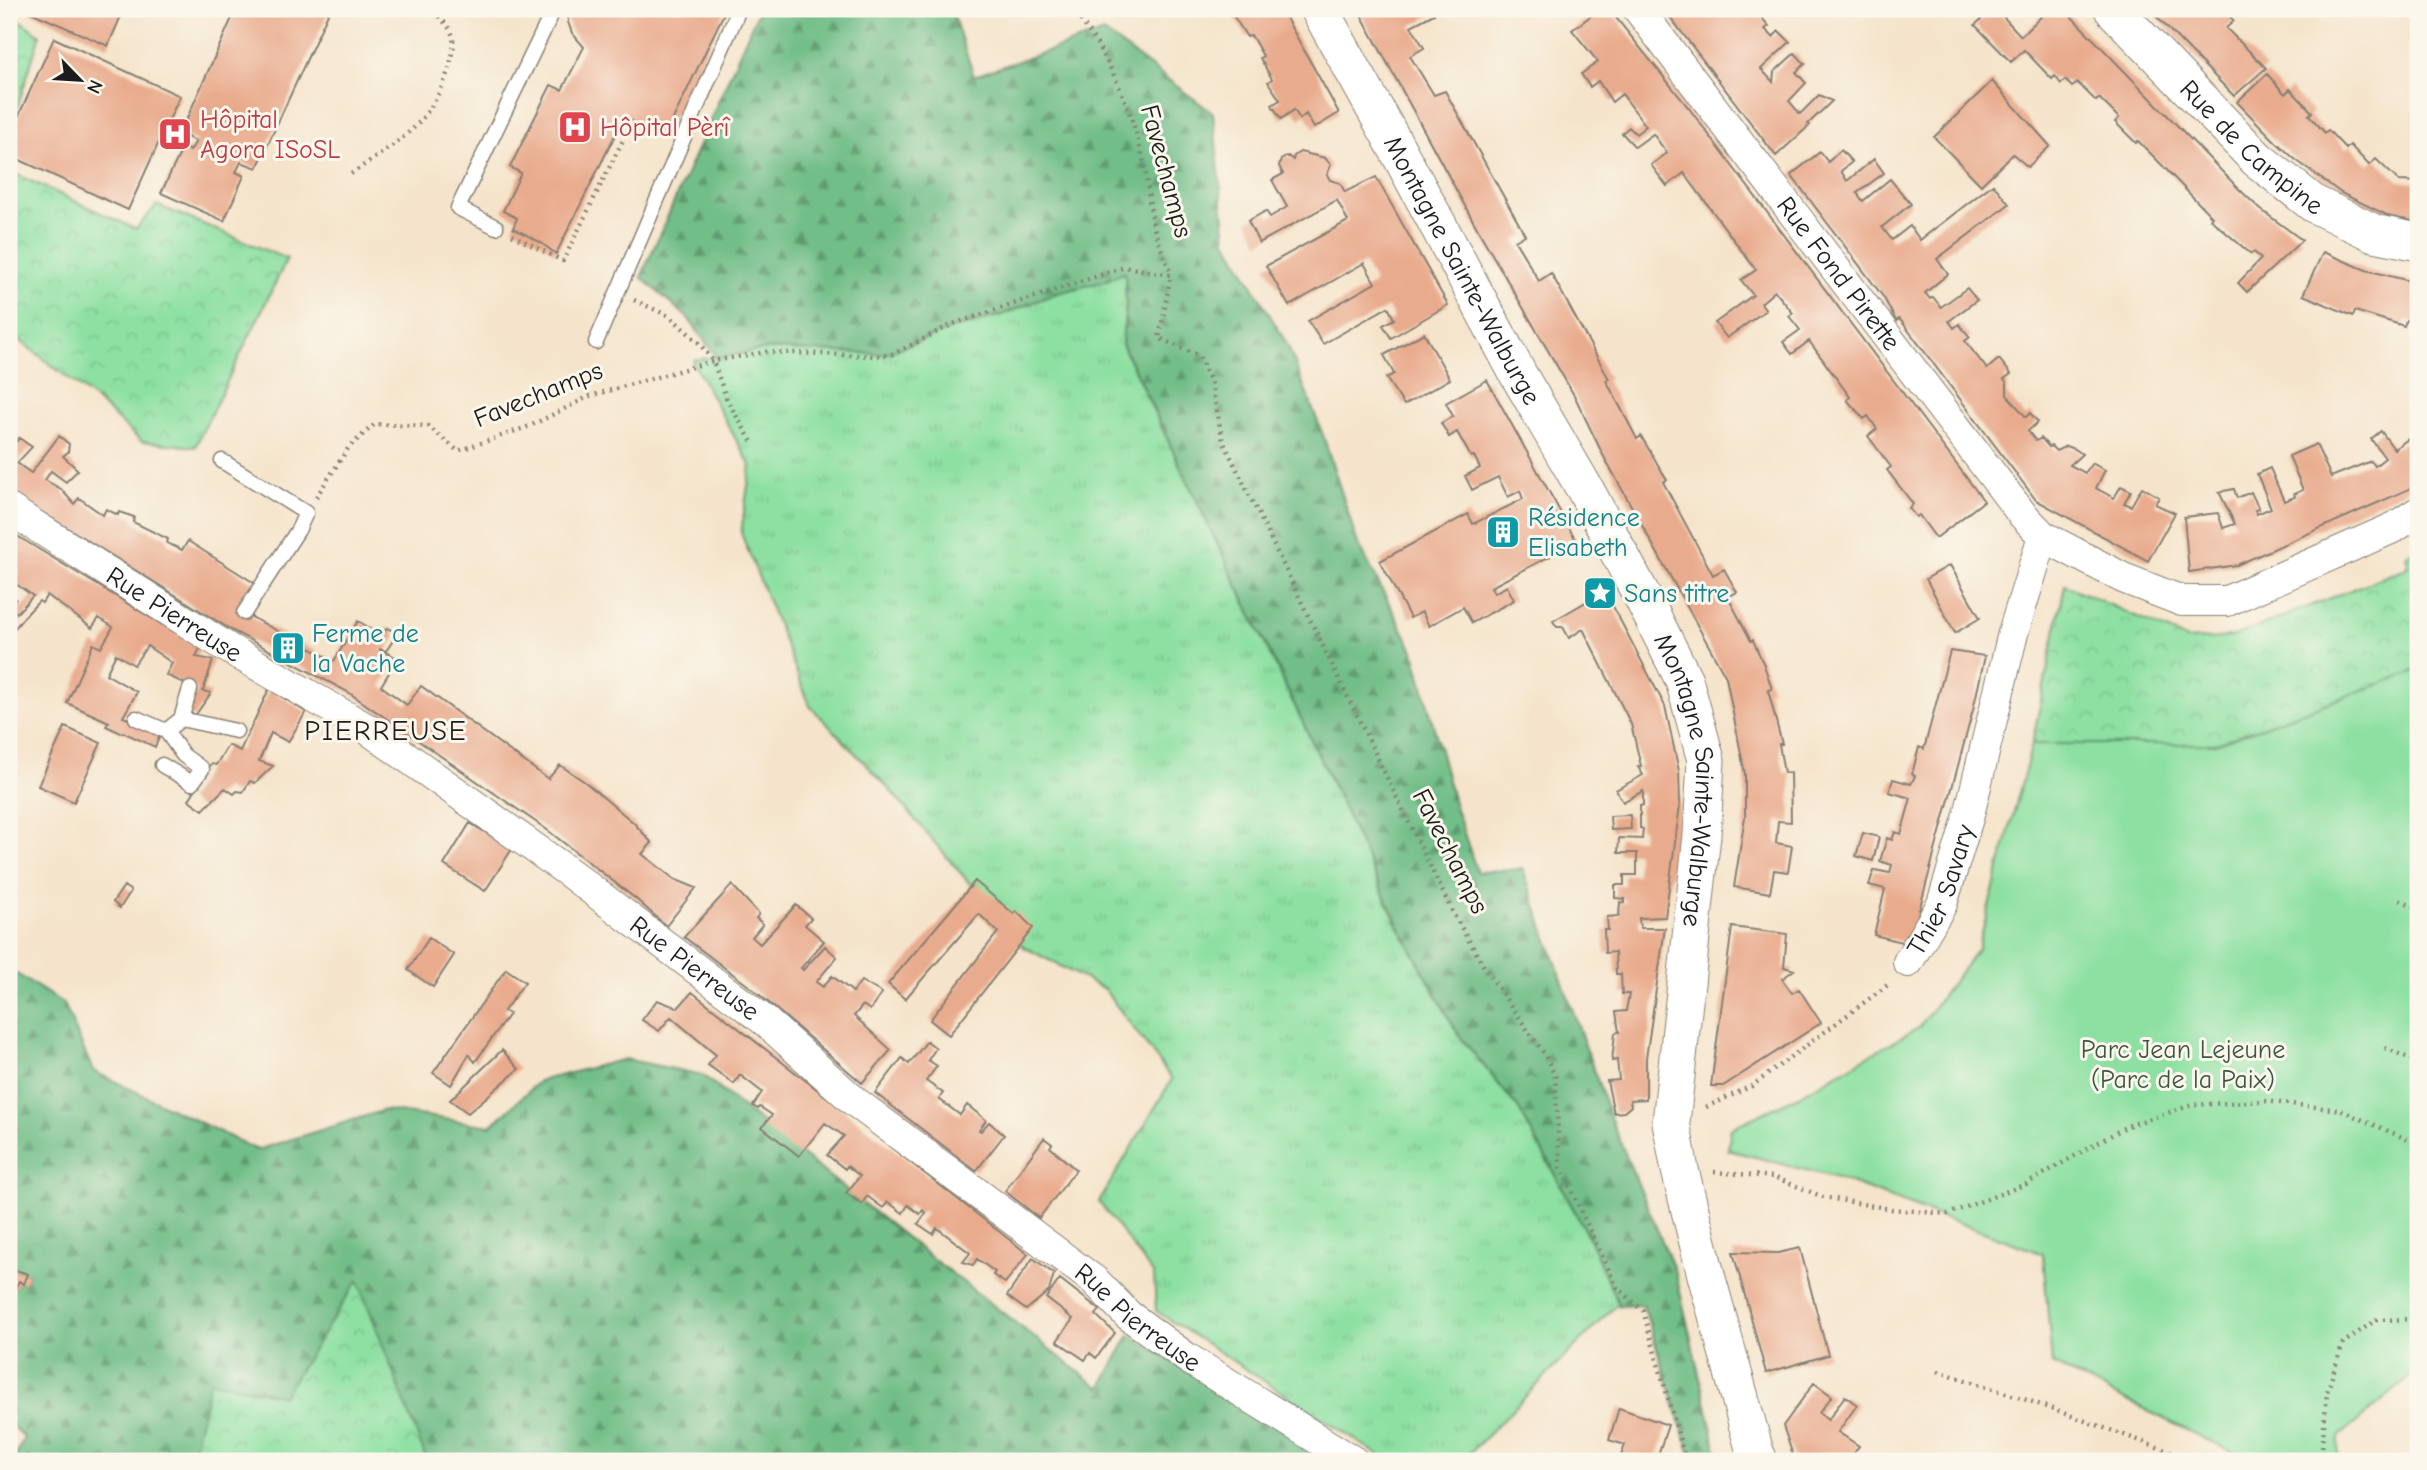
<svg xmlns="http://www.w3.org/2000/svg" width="2427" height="1470" font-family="'Comic Neue',sans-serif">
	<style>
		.grass { fill: url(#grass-tufts); stroke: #547e5f; stroke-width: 2 }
		.forest { fill: url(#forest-firs); stroke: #476d52; stroke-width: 2 }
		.park { fill: url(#park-crowns); stroke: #547e5f; stroke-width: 2 }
		.garden { fill: #8de0a2; stroke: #547e5f; stroke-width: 2 }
		.building { fill: #e9ab8d; fill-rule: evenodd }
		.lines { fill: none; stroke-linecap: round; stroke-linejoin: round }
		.service-casing { stroke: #888074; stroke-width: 17 }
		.minor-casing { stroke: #888074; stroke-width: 32 }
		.tertiary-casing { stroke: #888074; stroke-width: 39 }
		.path { stroke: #888074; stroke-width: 4.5; stroke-dasharray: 2 5; stroke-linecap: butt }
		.service { stroke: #fff; stroke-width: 14 }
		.minor { stroke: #fff; stroke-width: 30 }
		.tertiary { stroke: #fff; stroke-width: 37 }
		.labels { text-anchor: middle; stroke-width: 6; stroke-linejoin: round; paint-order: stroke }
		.health-label { font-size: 26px; fill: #be3a42; stroke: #fbf7ec; text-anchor: start }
		.street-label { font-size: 26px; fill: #1c1c1c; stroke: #fbf7ec }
		.culture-label { font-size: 26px; fill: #0d838f; stroke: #fbf7ec; text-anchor: start }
		.park-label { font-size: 26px; fill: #3e5744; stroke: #fbf7ec }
		.neighbourhood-label { font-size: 28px; letter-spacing: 2px; fill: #1c1c1c; stroke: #fbf7ec }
	</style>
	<defs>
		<pattern id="grass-tufts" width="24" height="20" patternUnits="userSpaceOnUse" patternTransform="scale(1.75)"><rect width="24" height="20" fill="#8de0a2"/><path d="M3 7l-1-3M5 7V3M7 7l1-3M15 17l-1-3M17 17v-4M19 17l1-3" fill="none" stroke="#79c08b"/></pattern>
		<pattern id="forest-firs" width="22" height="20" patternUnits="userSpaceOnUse" patternTransform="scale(1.75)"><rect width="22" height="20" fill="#72be88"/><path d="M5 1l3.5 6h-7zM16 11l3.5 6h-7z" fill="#5d9a6e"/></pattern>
		<pattern id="park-crowns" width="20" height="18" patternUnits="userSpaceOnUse" patternTransform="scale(1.75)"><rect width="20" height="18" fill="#8de0a2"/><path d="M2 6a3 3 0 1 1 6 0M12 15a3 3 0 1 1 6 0" fill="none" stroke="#79c08b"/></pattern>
	</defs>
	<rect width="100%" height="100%" fill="#fbf7ec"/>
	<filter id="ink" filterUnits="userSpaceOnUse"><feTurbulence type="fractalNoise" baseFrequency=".0143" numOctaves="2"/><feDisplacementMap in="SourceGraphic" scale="14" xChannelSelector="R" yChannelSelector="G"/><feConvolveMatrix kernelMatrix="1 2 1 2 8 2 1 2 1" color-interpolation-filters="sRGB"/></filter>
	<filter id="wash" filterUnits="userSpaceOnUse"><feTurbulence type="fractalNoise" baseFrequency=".00686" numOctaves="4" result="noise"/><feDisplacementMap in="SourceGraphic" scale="28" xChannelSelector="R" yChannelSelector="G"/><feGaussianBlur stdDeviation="1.57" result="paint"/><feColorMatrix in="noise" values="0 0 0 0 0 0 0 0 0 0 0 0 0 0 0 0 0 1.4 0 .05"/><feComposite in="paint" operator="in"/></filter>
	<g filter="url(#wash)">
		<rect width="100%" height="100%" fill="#f5e4cb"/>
		<path class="grass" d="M1125,272L1126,304L1122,344L1328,775L1397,923L1458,1034L1519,1109L1587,1234L1618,1303L1462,1461H1388L1156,1311L1154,1275L1099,1202L1172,1079L1104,989L1024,947L883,782L810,706L741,533L751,466L693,363L694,360L767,349L884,354L951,329L1001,315L1057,292L1102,282Z"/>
		<path class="forest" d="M759,9H951L974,76L1104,32L1213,113L1226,240L1288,346L1323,435L1357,541L1414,652L1454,803L1477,872L1523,869L1613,1125L1676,1274L1719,1461H1693L1643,1305L1619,1306L1587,1234L1519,1109L1458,1034L1397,923L1328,775L1122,344L1126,304L1125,272L1102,282L1057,293L1001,315L951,329L884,354L767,349L717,358L688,318L641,277Z
			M9,969L64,1004L93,1071L257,1150L385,1110L491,1126L539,1081L625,1059L702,1075L933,1259L1100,1388L1130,1335L1332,1461H14L24,1437L9,1424V1286L15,1288L19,1281L24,1284L28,1274L9,1268V1150L18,1127L9,1121Z"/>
		<path class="park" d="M9,13L40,35L9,134Z
			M9,171L136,229L157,205L287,259L195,447L141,441L96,400L9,332Z
			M2418,547V670L2215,744H2032L2065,585L2189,640L2232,637L2409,567L2406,556Z
			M358,1280L427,1461H191L210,1381L283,1396Z"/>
		<path class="garden" d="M2418,670V1373H2415L2339,1437L2338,1461H2250L2052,1364L2043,1254L1837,1178L1728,1150L1731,1128L1795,1098L1919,1027L1978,948L2032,744H2215Z"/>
		<g id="blocks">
			<path class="building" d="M29,9H124L108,46L28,11Z
				M236,9H330L257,168L241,162L236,172L244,176L224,221L161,193L183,147L190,151L196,141L180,134Z
				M569,9H726L664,138L624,117L556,254L540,242L513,228L517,218L503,211L521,173L510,167L551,85L562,90L584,47L572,33L568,22Z
				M1229,9H1281L1339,113L1314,128L1306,114L1300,119L1294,110L1281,119L1272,105L1280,100L1268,82L1272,79L1260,58L1263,56L1251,35L1247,37Z
				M1358,9H1431L1434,14L1411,26L1424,48L1410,56L1434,95L1445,91L1525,235L1515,241L1539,281L1551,273L1609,379L1606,380L1637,439L1641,436L1667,480L1663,482L1713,575L1724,569L1737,592L1728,597L1751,641L1753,640L1764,665L1772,689L1768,690L1782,744H1779L1784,773H1790L1791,822L1778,821L1776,843L1792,846L1788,872L1774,870L1770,893L1734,887L1745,817V774L1726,677L1603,455L1575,397L1478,230Z
				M1600,9H1609L1688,107L1984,501L1936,538L1919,515L1916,517L1909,508L1913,504L1887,470L1891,467L1868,436L1877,429L1868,416L1864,419L1847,400L1850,397L1809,341L1792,354L1783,342L1800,330L1789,316L1793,313L1775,291L1761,303L1766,310L1727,338L1715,323L1753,295L1741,280L1756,270L1684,173L1667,186L1651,165L1667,153L1653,134L1635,147L1622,133L1629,127L1636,134L1646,126L1622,94L1612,102L1598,81L1590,87L1581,74L1598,62L1572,30Z
				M1664,9H1754L1769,26L1765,29L1773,37L1779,31L1790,42L1761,69L1773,82L1774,72L1795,53L1805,64L1796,72L1806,83L1789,101L1800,114L1819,95L1832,101L1808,124L1810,125L1776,156Z
				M1986,9H1998L1997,10L2021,36L2049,9H2064L2240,190L2260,209L2302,240L2247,292L2238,283L2261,259L2254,252L2251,254L2210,219L2212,217L2157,160L2138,141L2136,143L2115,122L2119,118L2099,98L2096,101L2078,83L2072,87L2065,80L2061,84L2055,76L2052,79L2024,50L2011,62L1975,25L1989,12Z
				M2149,9H2223L2234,21L2226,28L2266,68L2234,96Z
				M54,38L180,96L128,210L9,155V137Z
				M2267,74L2285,94L2290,89L2312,112L2309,115L2325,133L2328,130L2346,149L2350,145L2369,165L2376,159L2399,181L2418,182V222L2391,217L2341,193L2296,160L2276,142L2237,102Z
				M1992,81L2050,146L2028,167L2013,154L1981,185L1934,137Z
				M1841,150L1852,162L1841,171L1847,181L1874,159L1884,173L1857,193L1863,201L1890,179L1911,204L1882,227L1892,240L1910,226L1920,240L1993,184L2009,204L1937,259L1948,274L1925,293L1930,299L1933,297L1941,307L1967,288L1977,300L1949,321L1954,328L1959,324L1970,337L1965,341L1987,369L1999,359L2011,374L2004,379L2007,383V395L2026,417L2030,413L2038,422L2028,431L2036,441L2041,438L2049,447L2051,446L2056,451L2066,446L2075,449L2082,454L2070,465L2085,473L2092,463L2105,470L2096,488L2114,498L2121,486L2131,491L2124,503L2131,506L2142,487L2159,497L2155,504L2175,513L2148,561L2036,500L1902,322L1899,319L1896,321L1884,298L1791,175L1820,152L1828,162Z
				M1300,152L1325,158L1331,165L1327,175L1330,180L1340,183L1345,192L1376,177L1448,305L1391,338L1383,325L1394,319L1388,307L1323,344L1308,321L1375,283L1364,263L1289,306L1266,266L1348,221L1337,200L1259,243L1248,221L1266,211L1270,217L1287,207L1272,180L1283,174L1279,166L1281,160L1288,156L1293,160L1294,156Z
				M2323,252L2366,270L2418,283V323L2406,320L2404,326L2355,311L2353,316L2303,295Z
				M1424,333L1450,379L1404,405L1386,378L1394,374L1384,355Z
				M1487,380L1577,542L1491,587L1494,593L1507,586L1514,600L1472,623L1463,607L1429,626L1422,612L1410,618L1380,561L1468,514L1473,524L1523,499L1520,491L1508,497L1498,477L1472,490L1465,476L1480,468L1474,456L1471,457L1457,432L1449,437L1441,423L1453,416L1446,403Z
				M2381,431L2394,449L2418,432V485L2237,565L2189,572L2184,517L2218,513L2223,528L2235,524L2219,492L2234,489L2237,498L2251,492L2259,509L2255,510L2257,514L2271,508L2257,474L2270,468L2284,501L2295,497L2294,494L2303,490L2289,456L2316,444L2331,477L2371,461L2375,466L2385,458L2371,439Z
				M9,434L17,441L19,438L32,447L17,463L31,473L59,436L69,444L68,452L63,456L78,470L66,482L51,471L45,480L61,489L74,504L79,498L103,515L106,509L118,515L119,512L134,517L133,522L168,539L167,543L182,550L188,541L259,586L244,613L334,661L358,621L382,635L387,628L393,631L396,636L386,651L379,649L395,657L396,661L381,686L407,705L421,686L548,779L560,765L585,782L634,823L652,843L642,854L674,879L696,888L666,926L636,899L546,829L348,692L233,631L16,496L9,491Z
				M9,531L200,648L196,657L213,660L203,691L211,693L194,717L187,714L197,689L166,675L172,663L147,646L134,665L116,654L106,674L137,692L123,717L128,719L129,717L162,731L155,747L123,732L121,733L106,726L109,722L67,703L93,644L101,648L113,627L99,618L92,628L47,595L42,603L39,601L24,617L10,634L9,633ZM16,584L33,596L17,613L10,608L16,599L9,593Z
				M1950,565L1980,618L1955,633L1926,579Z
				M1605,591L1665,706L1679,771L1680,805L1665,917L1639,918L1640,928H1665L1646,1058V1099L1630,1100L1631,1106L1624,1112L1614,1113L1607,1081L1619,1080L1617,1060L1612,1061L1615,1033L1619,1032L1616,1012L1626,1011L1629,994H1622L1621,974H1616L1615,952L1605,953L1604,930H1608L1607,917L1619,916L1620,902L1625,903V899L1615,898V885H1624V875H1637V853H1618L1619,838L1642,839L1643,829L1640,828V806L1643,805V791L1623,802L1616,790L1643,775L1638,767L1641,766L1631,724L1583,629L1569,638L1563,627H1557L1553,621Z
				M1950,651L1985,656L1973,710L1910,944L1874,935L1885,889L1869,885L1874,870L1890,873L1892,865L1880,861L1887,838L1892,840L1895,832L1901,834L1911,798L1889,792L1893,779L1911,784L1915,776L1912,774L1919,747L1924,749Z
				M269,689L306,712L288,742L271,733L259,761L273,766L255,783L250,781L243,792L237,791L234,794L225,788L203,810L189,800L211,764L216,765L228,745L240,751Z
				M65,727L101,743L74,802L38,786Z
				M1630,815L1631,829L1611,830L1610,816Z
				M470,823L512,849L485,891L444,865Z
				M1863,833L1879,837L1873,861L1856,856Z
				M975,881L1014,914L1016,911L1033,928L949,1035L930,1020L998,932L979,914L905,999L888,984Z
				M732,885L759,914L756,918L763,924L752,937L760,944L796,905L811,918L805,925L824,941L801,968L803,970L825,946L837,957L816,982L823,987L832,976L853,992L861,981L882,993L870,1010L863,1005L854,1016L891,1050L862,1083L754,990L684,937Z
				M124,886L131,891L120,908L113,902Z
				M1732,927L1787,934L1784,967L1794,970L1782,979L1792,993L1799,989L1821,1023L1723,1086H1711Z
				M429,938L454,955L433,987L408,970Z
				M506,969L525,982L504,1011L509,1014L475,1062L469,1054L451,1085L433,1073Z
				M692,992L1028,1254L1005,1283L993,1275L995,1272L977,1259L973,1265L963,1262L970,1253L937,1228L933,1234L918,1224L926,1213L923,1210L920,1214L908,1205L903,1213L888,1202L883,1208L867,1196L862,1204L846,1193L860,1176L847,1166L845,1169L827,1155L844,1136L825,1123L799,1156L762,1127L772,1115L760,1107L758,1109L753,1106L762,1092L740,1075L734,1084L708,1065L716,1055L671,1017L659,1031L642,1020L657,1000L678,1008Z
				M927,1041L936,1048L928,1060L937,1066L926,1081L943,1093L939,1099L960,1115L967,1105L986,1120L979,1130L981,1131L989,1122L1004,1135L976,1171L875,1093L902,1058L909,1064Z
				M502,1050L519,1069L468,1113L450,1100Z
				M11,1122L18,1127L9,1150V1126Z
				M1044,1138L1052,1144L1050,1147L1076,1170L1039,1218L1005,1191Z
				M1800,1248L1828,1355L1766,1373L1733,1252L1778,1253Z
				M1033,1258L1054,1274L1049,1291L1026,1310L1007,1296Z
				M9,1268L28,1274L24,1284L19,1281L15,1289L9,1286Z
				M1060,1279L1100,1310L1096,1315L1115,1333L1096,1358L1090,1353L1085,1360L1057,1341L1073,1319L1046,1298Z
				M1814,1383L1832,1396L1819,1413L1828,1420L1845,1396L1857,1405L1838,1432L1859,1446L1848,1461H1795L1783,1426Z
				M1619,1408L1668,1425L1656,1461H1619L1625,1445L1609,1440Z"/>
		</g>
	</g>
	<g filter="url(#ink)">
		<use href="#blocks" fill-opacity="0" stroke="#888074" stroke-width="2"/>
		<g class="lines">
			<g class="service-casing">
				<path id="service" d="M531,9L536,11H553L554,9
					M496,227L458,208L553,11
					M596,342L739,9
					M222,461L306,513L298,530L244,613
					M136,718L166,731
					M181,719L236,731
					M162,765L192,783L202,769L183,755L166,731L181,719L190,689"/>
			</g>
			<g class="minor-casing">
				<g id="minor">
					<path id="s1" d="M1638,9L2022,514L2043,536L2123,578L2182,601H2227L2395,527L2418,512"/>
					<path id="s2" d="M9,509L226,647L366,728L571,874L765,1021L854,1101L1095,1281L1128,1315L1187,1358L1353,1461"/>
					<path id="s3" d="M1908,962L1942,904L1969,815L2013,633L2043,536"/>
				</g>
			</g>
			<g class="tertiary-casing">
				<g id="tertiary">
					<path id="s4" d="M1319,9L1394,143L1518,374L1586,491L1642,596L1684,680L1706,760L1702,835L1671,1122L1680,1170L1706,1275L1755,1452L1759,1461"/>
					<path id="s5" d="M2113,9L2257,159L2314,204L2374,233L2418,242"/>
				</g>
			</g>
			<path class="path" d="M1072,9C1108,53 1132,108 1144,164C1148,182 1148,200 1152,217C1155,237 1164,255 1171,274
				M351,174C395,143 429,128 448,71C451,61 456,46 452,34C450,26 438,17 433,9
				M512,235L563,261L623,140
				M634,300L671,317L699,343L713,361L727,400L752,442
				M316,497L349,447L375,424L428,426L458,451L530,426L590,396L713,361L766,352L881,356L893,354L953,324L1125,267L1171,275L1159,338L1199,356L1211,382L1223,441L1454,915L1486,970L1545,1055L1555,1076L1560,1167L1617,1287L1643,1311L1686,1461
				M2400,900L2418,908
				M2385,1048L2418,1062
				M1706,1107L1752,1086L1889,984
				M1714,1172L1774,1177L1823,1197L1891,1209L1948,1214L2026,1184L2127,1126L2192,1105L2265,1101L2340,1110L2418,1144
				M1938,1371L2030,1401L2196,1461
				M2321,1461L2327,1392L2343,1343L2376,1320L2418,1319"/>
			<use href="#service" class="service"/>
			<use href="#minor" class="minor"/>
			<use href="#tertiary" class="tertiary"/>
		</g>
	</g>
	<defs>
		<g id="hospital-square" transform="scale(1.75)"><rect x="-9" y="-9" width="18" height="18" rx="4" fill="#e0444e" stroke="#fbf7ec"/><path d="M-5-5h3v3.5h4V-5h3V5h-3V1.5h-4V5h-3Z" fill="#fff"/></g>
		<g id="building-square" transform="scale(1.75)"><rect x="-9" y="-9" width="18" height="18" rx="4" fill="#0f9aa8" stroke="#fbf7ec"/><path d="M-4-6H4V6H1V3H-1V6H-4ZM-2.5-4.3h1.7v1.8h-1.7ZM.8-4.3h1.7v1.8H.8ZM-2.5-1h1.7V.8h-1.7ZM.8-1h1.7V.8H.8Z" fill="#fff"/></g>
		<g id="sight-square" transform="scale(1.75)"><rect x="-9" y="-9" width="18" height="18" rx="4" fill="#0f9aa8" stroke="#fbf7ec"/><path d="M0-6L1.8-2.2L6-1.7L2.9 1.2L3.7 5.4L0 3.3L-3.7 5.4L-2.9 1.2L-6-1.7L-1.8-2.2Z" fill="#fff"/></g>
	</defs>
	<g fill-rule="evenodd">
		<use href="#hospital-square" x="575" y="127"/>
		<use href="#hospital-square" x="175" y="134"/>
		<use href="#building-square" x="1503" y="532"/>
		<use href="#sight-square" x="1600" y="593"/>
		<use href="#building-square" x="288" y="648"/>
	</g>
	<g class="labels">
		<g class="health-label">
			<text x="200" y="128">Hôpital<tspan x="200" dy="30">Agora ISoSL</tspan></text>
			<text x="600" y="136">Hôpital Pèrî</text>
		</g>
		<g class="street-label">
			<text dy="9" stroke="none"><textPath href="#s5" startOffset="196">Rue de Campine</textPath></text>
			<text transform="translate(1167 171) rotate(75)" y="9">Favechamps</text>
			<text dy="9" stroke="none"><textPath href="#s4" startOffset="298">Montagne Sainte-Walburge</textPath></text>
			<text dy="9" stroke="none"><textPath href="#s1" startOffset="332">Rue Fond Pirette</textPath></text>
			<text transform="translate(538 394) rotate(-22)" y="9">Favechamps</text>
			<text dy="9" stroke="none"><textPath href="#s2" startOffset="196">Rue Pierreuse</textPath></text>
			<text dy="9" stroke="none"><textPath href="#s4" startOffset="864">Montagne Sainte-Walburge</textPath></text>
			<text transform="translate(1451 851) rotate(63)" y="9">Favechamps</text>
			<text dy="9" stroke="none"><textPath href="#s3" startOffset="80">Thier Savary</textPath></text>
			<text dy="9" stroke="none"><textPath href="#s2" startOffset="826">Rue Pierreuse</textPath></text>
			<text dy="9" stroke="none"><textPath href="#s2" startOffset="1391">Rue Pierreuse</textPath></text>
		</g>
		<g class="culture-label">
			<text x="1528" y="526">Résidence<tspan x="1528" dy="30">Elisabeth</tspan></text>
			<text x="1624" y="602">Sans titre</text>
			<text x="312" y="642">Ferme de<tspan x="312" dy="30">la Vache</tspan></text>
		</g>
		<g class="park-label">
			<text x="2183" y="1058">Parc Jean Lejeune<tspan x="2183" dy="30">(Parc de la Paix)</tspan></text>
		</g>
		<g class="neighbourhood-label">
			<text x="386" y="740">PIERREUSE</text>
		</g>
	</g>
	<rect width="2427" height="1470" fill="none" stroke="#fbf7ec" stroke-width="35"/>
	<g transform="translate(80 80) rotate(115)" stroke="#fbf7ec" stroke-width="5" paint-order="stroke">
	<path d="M0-5L12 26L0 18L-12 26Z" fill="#1c1c1c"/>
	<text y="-10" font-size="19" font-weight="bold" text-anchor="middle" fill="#1c1c1c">N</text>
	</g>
</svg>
